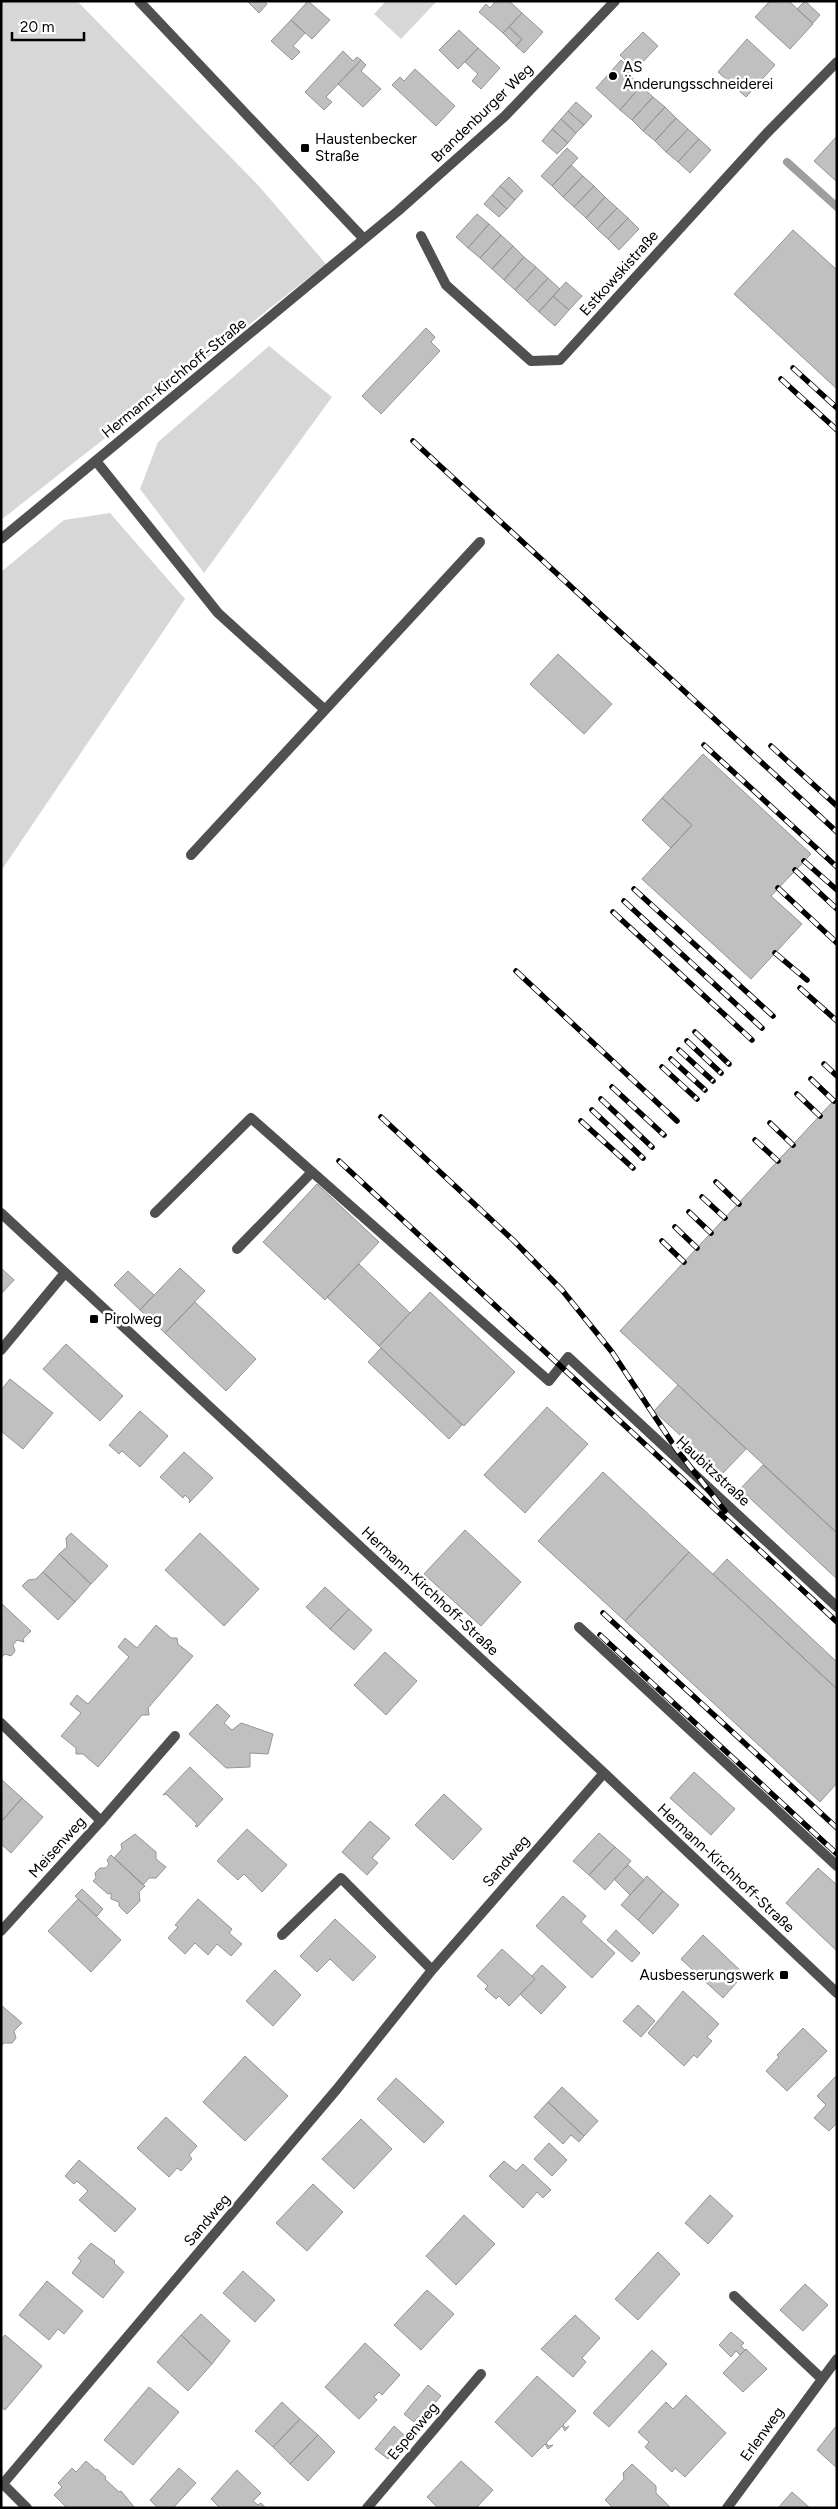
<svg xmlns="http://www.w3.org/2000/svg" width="838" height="2509" font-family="Figtree,sans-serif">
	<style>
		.green { fill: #d7d7d7 }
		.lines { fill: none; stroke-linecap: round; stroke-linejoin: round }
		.stream { stroke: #9e9e9e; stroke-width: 8 }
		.building { fill: #c0c0c0; stroke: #949494 }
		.lane { stroke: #505050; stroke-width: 10 }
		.street { stroke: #505050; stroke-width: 10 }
		.rail-casing { stroke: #000; stroke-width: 5.5 }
		.rail { stroke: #fff; stroke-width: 4; stroke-dasharray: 11; stroke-linecap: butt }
		.poi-dot { fill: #000; stroke: #fff; stroke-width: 2 }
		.labels { text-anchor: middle; stroke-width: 5; stroke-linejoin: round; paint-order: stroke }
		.poi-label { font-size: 15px; fill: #000; stroke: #fff; text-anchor: start }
		.street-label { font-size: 15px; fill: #000; stroke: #fff }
	</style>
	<rect width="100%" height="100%" fill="#fff"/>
	<path class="green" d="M1,1H77L258,185L326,264L1,520Z
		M386,1H437L401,39L374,14Z
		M269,346L332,397L204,573L140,489L158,442Z
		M110,513L185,599L1,871V572L64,520Z"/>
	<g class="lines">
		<path class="stream" d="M787,162L837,207"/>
	</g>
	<path class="building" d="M247,1H264L267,4L259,13Z
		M308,1L330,20L312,39L291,20Z
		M496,1H509L522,13L503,33L479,12L486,4L490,8Z
		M770,1H789L813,24L790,49L755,17Z
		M805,1L820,15L813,23L797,9Z
		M522,13L543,32L524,53L516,46L522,39L509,27Z
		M291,20L305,33L293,46L300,52L292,60L271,41Z
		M509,27L522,39L516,46L503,33Z
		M459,30L478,48L458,69L439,50Z
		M643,32L658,46L635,70L620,55Z
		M747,39L775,65L746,97L718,72Z
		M478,48L500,68L481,89L472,81L478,74L465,62Z
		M343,51L353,61L357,57L361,60L326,97L332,102L324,110L305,92Z
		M361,60L366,65L361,71L381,89L363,107L338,84Z
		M621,60L631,70L628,74L641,86L620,110L596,88Z
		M415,69L455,106L436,126L392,85L400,77L404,81Z
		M641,86L653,97L632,120L620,110Z
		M653,97L665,107L643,131L632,120Z
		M576,102L592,116L584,125L568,111Z
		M665,107L676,118L655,141L643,131Z
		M568,111L584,125L576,133L561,119Z
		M676,118L688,129L666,152L655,141Z
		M561,119L576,133L568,143L552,129Z
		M552,129L568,143L557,154L542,141Z
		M688,129L699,139L678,162L666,152Z
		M837,136V182L814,161Z
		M699,139L711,150L690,173L678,162Z
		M567,148L578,158L552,186L541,176Z
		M571,165L583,176L563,197L552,186Z
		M583,176L594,186L574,207L563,197Z
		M509,177L523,191L515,200L500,186Z
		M500,186L515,200L507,209L492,195Z
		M594,186L605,197L586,218L574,207Z
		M492,195L507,209L499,217L484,204Z
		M605,197L617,208L597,229L586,218Z
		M617,208L628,218L608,239L597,229Z
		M477,214L489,224L468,248L456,237Z
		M628,218L639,229L619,250L608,239Z
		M489,224L501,235L480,258L468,248Z
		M793,230L837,270V389L734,294Z
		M501,235L513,246L492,269L480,258Z
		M513,246L524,257L504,280L492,269Z
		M524,257L536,267L515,290L504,280Z
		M536,267L548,278L527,301L515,290Z
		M548,278L560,289L539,312L527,301Z
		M566,282L582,296L569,310L553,296Z
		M553,296L569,310L555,326L539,312Z
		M426,328L435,337L431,342L440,351L381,414L362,396Z
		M558,654L612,704L584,734L530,684Z
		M703,754L811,854L771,896L802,924L751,979L642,879L692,825L662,798Z
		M662,798L692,825L671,848L642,820Z
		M837,1097V1533L620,1331Z
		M317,1184L379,1242L325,1300L263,1242Z
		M359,1264L410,1313L379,1346L327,1297Z
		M1,1268L14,1280L1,1294Z
		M180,1268L205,1291L165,1333L140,1310Z
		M128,1271L154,1295L140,1310L114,1285Z
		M430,1292L515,1372L464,1426L379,1346Z
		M195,1302L256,1359L226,1391L165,1333Z
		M66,1344L123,1396L100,1421L43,1369Z
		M381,1348L462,1425L449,1439L368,1362Z
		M10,1379L53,1413L23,1449L1,1431V1390Z
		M678,1385L746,1449L722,1474L654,1411Z
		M547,1407L588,1444L525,1513L484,1475Z
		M140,1411L168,1436L140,1467L122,1451L119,1454L109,1445Z
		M184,1452L213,1478L189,1503L190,1500L185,1495L183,1498L160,1477Z
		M763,1465L837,1533V1579L740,1489Z
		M603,1472L689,1552L625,1621L538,1541Z
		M465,1530L521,1582L481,1626L424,1574Z
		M71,1533L108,1566L91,1584L59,1554L67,1547L66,1538Z
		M200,1533L259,1589L224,1626L165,1570Z
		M689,1552L837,1689V1783L820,1802L625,1621Z
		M59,1554L91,1584L75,1602L43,1572Z
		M727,1559L837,1662V1689L713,1574Z
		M43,1572L75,1602L58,1620L22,1586L28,1580L36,1579Z
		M325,1587L349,1609L330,1629L306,1607Z
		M1,1603L31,1631L23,1639L24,1642L17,1640L13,1645L15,1651L11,1656L5,1654L1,1658Z
		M349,1609L372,1630L354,1650L330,1629Z
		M156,1625L171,1638H177L178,1644L193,1656L148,1708L149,1715H142L98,1767L83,1754H76V1748L61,1736L81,1713L70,1704L77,1695L88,1704L129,1657L118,1647L125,1638L137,1648Z
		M385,1652L417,1681L386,1715L354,1685Z
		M217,1704L230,1716L224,1723L232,1730L241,1723L273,1734L268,1754L250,1753V1767L226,1768L189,1734Z
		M190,1767L223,1799L197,1827L195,1826L197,1824L166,1794L163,1795Z
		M694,1772L735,1809L711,1835L670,1798Z
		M2,1780L22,1798L1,1822V1781Z
		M444,1794L482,1829L453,1860L415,1825Z
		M22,1798L43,1817L11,1853L1,1844V1822Z
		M370,1821L390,1838L372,1858L378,1863L367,1875L342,1852Z
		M247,1829L287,1865L262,1892L244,1874L238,1880L217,1861Z
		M599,1833L615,1847L589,1875L573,1861Z
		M135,1834L156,1852V1859L166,1867L156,1878H149L143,1885L114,1858L122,1849L121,1844Z
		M615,1847L631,1861L605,1890L589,1875Z
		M111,1855L145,1886L139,1892L140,1901L127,1914L119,1906V1902L111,1899V1893L108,1894L93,1881L96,1878L95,1873L100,1868H106L109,1864L107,1860Z
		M628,1865L644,1880L630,1895L614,1879Z
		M818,1868L837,1885V1951L786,1903Z
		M647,1876L663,1891L638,1920L621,1905Z
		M82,1889L103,1909L97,1916L75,1896Z
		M663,1891L679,1905L653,1934L638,1920Z
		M563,1896L586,1916L581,1922L615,1953L592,1978L536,1926Z
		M78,1899L121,1940L91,1972L48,1931Z
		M198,1899L232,1929L229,1933L242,1944L231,1956L217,1944L208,1955L195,1943L185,1954L168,1938L178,1927L175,1925Z
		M335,1919L376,1957L353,1981L330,1959L317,1972L300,1956Z
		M616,1930L640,1953L632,1962L607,1940Z
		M703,1935L744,1974L723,1998L681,1959Z
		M502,1949L535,1979L509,2006L499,1996L496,1999L485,1989L488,1986L477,1976Z
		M542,1965L566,1987L541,2014L520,1994L535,1979L532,1976Z
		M275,1970L301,1995L273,2026L246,2001Z
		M683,1991L719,2024L707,2037L712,2041L697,2058L694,2055L684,2066L648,2033Z
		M1,2005L22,2023L14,2031L16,2038L12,2043H4L1,2046Z
		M638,2005L655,2021L641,2037L623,2021Z
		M803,2028L827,2051L787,2091L766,2071L779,2057L777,2055Z
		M245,2056L288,2096L245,2141L203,2102Z
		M837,2075V2123L829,2131L814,2118L826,2105L817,2096Z
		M396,2078L444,2122L424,2143L377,2099Z
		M562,2087L598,2121L584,2136L548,2102Z
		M548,2102L584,2136L579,2142L571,2135L563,2144L534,2117Z
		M166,2117L197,2146L189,2155L192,2159L181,2171L177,2168L169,2177L137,2148Z
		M361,2119L392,2149L354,2189L322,2159Z
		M549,2143L567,2160L552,2176L534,2159Z
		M79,2160L136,2209L115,2232L79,2200L88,2191L77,2181L74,2184L65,2176Z
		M504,2161L516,2171L523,2164L551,2190L543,2198L537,2192L523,2208L489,2176Z
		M313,2184L343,2212L307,2251L276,2223Z
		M710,2195L733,2216L708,2244L685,2223Z
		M464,2215L495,2244L456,2285L426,2256Z
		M91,2243L115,2261L114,2263L124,2272L103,2298L72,2273L81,2261L78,2258Z
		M658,2252L680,2274L638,2320L615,2299Z
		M243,2271L275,2300L255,2322L223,2293Z
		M47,2281L83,2311L64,2334L58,2329L49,2340L19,2315Z
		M805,2284L828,2305L803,2331L780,2310Z
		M427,2290L454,2314L421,2350L394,2325Z
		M201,2314L230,2341L212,2364L181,2335Z
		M575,2315L600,2338L582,2358L586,2362L573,2377L541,2349Z
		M731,2332L744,2343L741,2346L745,2350L740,2355L736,2351L731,2357L719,2345Z
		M5,2335L42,2366L5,2410L1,2407V2340Z
		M181,2335L212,2364L188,2391L157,2362Z
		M365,2343L400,2375L382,2395L379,2392L374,2397L377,2400L359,2419L325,2387Z
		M746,2349L767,2369L743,2392L723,2373Z
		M652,2350L667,2364L609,2427L593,2413Z
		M537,2376L576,2411L563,2425L566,2428L569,2426L565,2431L562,2426L546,2443L549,2446L553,2445L548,2449L545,2444L532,2457L495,2422Z
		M428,2385L441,2396L422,2418L419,2416L414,2422L404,2414Z
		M149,2387L179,2412L133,2465L104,2440Z
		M686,2395L726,2433L685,2477L675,2468L672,2472L645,2447L649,2442L638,2432L666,2402L673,2409Z
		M282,2402L300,2419L273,2447L255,2431Z
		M300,2419L318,2435L290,2464L273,2447Z
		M837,2425V2468L817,2450Z
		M394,2426L406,2437L388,2459L375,2449Z
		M318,2435L335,2452L308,2481L290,2464Z
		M86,2461L96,2470L97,2469L106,2477L105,2479L119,2492L121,2491L135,2508H67L54,2495L62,2487L58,2483L72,2468L76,2472Z
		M461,2461L493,2490L476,2508H438L427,2497Z
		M632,2464L656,2486V2493L671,2508H613L605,2500L624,2479L623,2473Z
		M179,2468L196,2483L173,2508H158L150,2500Z
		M237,2470L261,2493L253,2501L258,2505L261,2503L266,2508H220L211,2499Z
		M792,2492L810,2508H778Z"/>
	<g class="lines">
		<path class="lane" d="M96,461L218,613L324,709
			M191,855L480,542
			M155,1213L251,1118L549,1381L568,1357L837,1607
			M237,1249L312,1172
			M579,1627L837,1866
			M101,1821L175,1736"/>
		<path class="street" d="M139,1L364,239
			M421,236L446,285L531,361L560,360L766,134L837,62
			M1,539L398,211L505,116L615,1
			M1,1213L604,1773L837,1993
			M1,1350L64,1274
			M1,1723L101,1821L1,1931
			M282,1935L341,1878L432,1970
			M734,2296L822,2379
			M3,2484L27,2508
			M1,2486L337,2089L432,1970L604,1773
			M367,2508L481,2374
			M727,2508L837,2359"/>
		<g class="rail-casing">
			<path id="rail" d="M793,368L837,408
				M781,379L837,430
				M413,441L837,832
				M704,745L837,867
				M771,746L837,806
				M804,861L837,890
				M795,870L837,909
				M778,888L837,943
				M634,889L773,1016
				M624,901L762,1028
				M613,912L752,1040
				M775,953L807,980
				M516,971L677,1121
				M800,988L837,1021
				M695,1032L729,1064
				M687,1041L721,1073
				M679,1050L713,1081
				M671,1059L705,1090
				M824,1064L837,1076
				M662,1067L697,1099
				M811,1079L834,1101
				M612,1087L664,1135
				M797,1094L820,1116
				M601,1099L652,1147
				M592,1110L643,1158
				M381,1117L513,1240L562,1290L612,1352L677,1450L725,1511
				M581,1121L633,1168
				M770,1123L793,1145
				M755,1140L778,1161
				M339,1161L837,1622
				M716,1182L739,1204
				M702,1197L725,1218
				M689,1212L711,1233
				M675,1227L697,1248
				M662,1241L684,1262
				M603,1613L837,1828
				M600,1635L837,1854"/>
		</g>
		<use href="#rail" class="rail"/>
	</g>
	<g class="poi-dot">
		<circle cx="613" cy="76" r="5"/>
		<rect x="300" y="143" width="10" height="10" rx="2.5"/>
		<rect x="89" y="1314" width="10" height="10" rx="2.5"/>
		<rect x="779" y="1970" width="10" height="10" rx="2.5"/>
	</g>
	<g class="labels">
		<g class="poi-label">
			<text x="623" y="72">AS<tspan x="623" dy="17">Änderungsschneiderei</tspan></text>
			<text x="315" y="144">Haustenbecker<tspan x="315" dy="17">Straße</tspan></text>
			<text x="104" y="1324">Pirolweg</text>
			<text x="774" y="1980" text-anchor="end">Ausbesserungswerk</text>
		</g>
		<g class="street-label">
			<text transform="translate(482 113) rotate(-44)" y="5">Brandenburger Weg</text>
			<text transform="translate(619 273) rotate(-48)" y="5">Estkowskistraße</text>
			<text transform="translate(174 378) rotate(-39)" y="5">Hermann-Kirchhoff-Straße</text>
			<text transform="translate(713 1471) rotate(43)" y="5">Haubitzstraße</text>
			<text transform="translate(430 1591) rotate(43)" y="5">Hermann-Kirchhoff-Straße</text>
			<text transform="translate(57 1847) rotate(-48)" y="5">Meisenweg</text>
			<text transform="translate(506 1861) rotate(-49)" y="5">Sandweg</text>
			<text transform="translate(726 1868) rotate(43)" y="5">Hermann-Kirchhoff-Straße</text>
			<text transform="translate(207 2220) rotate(-50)" y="5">Sandweg</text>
			<text transform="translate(413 2431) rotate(-50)" y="5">Espenweg</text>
			<text transform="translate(762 2434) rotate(-54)" y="5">Erlenweg</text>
		</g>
	</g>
	<rect width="838" height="2509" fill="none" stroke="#000000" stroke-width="5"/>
	<path d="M12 32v8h72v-8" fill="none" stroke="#000000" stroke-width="2.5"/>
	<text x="20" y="32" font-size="15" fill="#000000" stroke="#ffffff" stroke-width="4" paint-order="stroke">20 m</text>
</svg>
